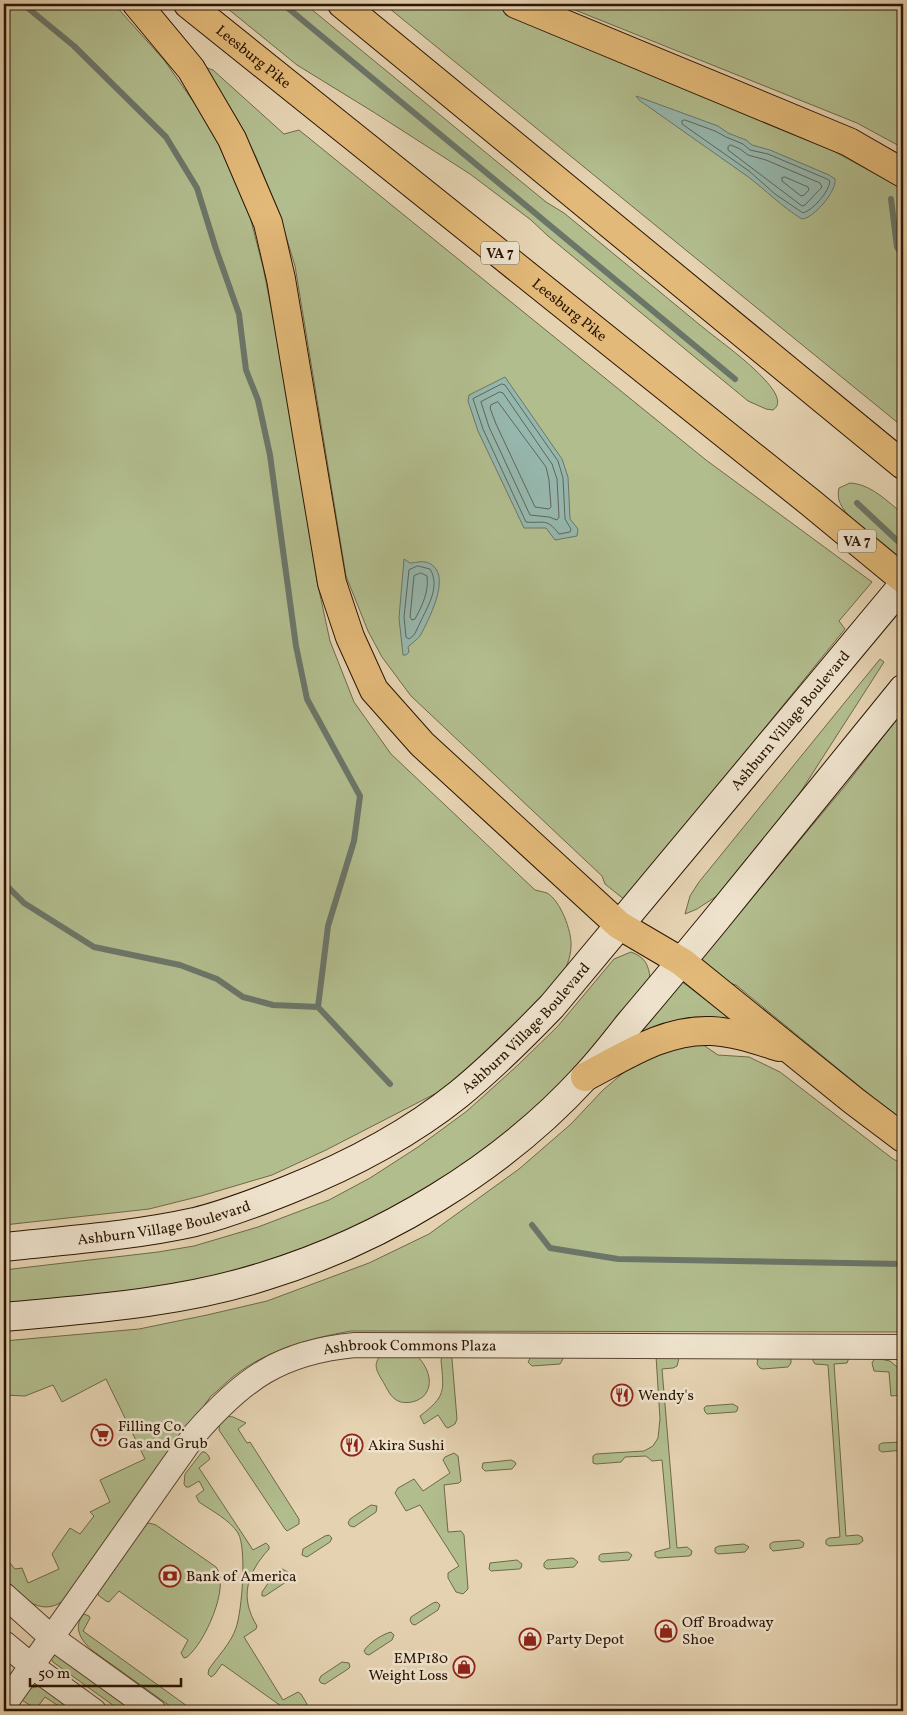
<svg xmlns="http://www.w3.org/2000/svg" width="907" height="1715" font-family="Vollkorn,serif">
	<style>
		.green { fill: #b2bd8e; stroke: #6e6948 }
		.water { fill: #96b7ae; stroke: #6b7669 }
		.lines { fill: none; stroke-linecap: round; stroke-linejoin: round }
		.shore { stroke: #606658; stroke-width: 1 }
		.stream { stroke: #6b7669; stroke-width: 6 }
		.street-casing { stroke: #59442e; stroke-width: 26 }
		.secondary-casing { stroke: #2a1502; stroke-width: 30 }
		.highway-casing { stroke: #2a1502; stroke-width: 30 }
		.street { stroke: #eee2cc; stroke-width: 24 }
		.secondary { stroke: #eee2cc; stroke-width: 28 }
		.highway { stroke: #e2b978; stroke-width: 28 }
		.labels { text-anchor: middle; stroke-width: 5; stroke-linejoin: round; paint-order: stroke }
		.shield { fill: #eee2cc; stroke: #65523f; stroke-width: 1 }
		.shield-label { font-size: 14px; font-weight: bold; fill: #2a1502 }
		.street-label { font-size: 15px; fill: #2a1502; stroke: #eee2cc }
		.poi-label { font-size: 15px; fill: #2a1502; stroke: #eee2cc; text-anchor: start }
	</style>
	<rect width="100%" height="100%" fill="#e5d2b1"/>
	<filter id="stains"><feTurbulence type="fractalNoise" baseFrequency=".004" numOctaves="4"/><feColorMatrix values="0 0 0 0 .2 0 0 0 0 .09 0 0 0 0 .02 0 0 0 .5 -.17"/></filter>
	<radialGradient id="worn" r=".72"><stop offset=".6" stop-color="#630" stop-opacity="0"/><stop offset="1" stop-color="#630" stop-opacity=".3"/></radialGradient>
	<path class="green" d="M4,4H114L164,60L205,118L228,161L248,209L263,267L290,403L317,581L330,641L354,702L391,754L535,890C539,891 544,892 547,893C560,900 572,931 571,946C571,958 565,969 561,980L454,1084L326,1150L272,1175L201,1196L149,1209L4,1225Z
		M222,4H305L546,202L564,213C609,250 654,287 700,325C722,343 747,360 766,381C773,389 784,403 773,410L766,409L748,401L548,236L531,220L470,174L375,113L297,65Z
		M384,4H492L828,148L903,189V427Z
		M560,4H903V148L857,123Z
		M205,67L213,70L284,134L299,130L706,460L872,582L839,621L845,629L625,900L605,884L602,876L411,696L382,657L368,631L346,576L295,266L278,210L256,157L237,119Z
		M850,483C871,484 888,502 903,514V562C887,549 844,519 839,500C838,497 838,492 839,488Z
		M880,659L884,662L778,827L720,894L697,909L685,914L690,896L699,882Z
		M903,711V1122L736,985L725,982L700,960L845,786Z
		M631,952C645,957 649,965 650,979L576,1070L537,1107L492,1145L396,1209L331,1239L273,1261L208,1280L142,1292L4,1303V1270L158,1252L194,1246L258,1227L329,1200L370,1178L418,1147L467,1111L518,1065L558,1026L614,959Z
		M681,981L732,1020L639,1033Z
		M699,1042L718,1055L749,1057L780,1072L893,1159L903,1164V1332L351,1331C311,1338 267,1350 234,1376C226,1382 219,1390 211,1396L63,1601C39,1618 19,1595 4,1577V1556L15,1569L22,1568L28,1583L59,1569L52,1554L70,1528L80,1534L94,1516L90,1512L110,1502L100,1480L145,1459L106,1379L62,1402L53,1385L25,1396L4,1395V1341L139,1329L207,1315L267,1301L369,1263L429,1234L519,1169L571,1124L603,1090L636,1062L668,1048Z
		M381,1355L418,1357C426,1365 434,1381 426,1393C421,1402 403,1406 395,1399C389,1395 386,1386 382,1380C376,1370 373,1364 381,1355Z
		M532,1355L561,1356L563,1359L560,1364L532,1366L528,1362Z
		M451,1356L452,1359L457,1419L455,1424L448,1428L446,1427L438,1415L424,1424L420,1416C446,1396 444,1392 441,1360L442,1357Z
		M656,1356H677L679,1358L677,1366L673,1368L662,1369L677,1548L687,1547L692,1551L691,1555L689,1556L658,1558L655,1556V1552L670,1548L662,1460L652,1461L646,1456L625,1457L621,1462L596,1464L593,1463V1456L596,1454L644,1451L653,1446L658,1438L660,1419Z
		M791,1357V1363L788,1367L763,1369L760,1368L757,1364L758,1358Z
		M813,1357L849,1358L847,1363L834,1364L846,1536L858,1535L862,1537L863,1541L859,1544L829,1546L826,1544V1540L829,1538L840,1537L828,1365L815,1364L813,1361Z
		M875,1358L890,1361L903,1372V1395L891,1396L889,1372L874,1371L872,1363Z
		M733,1404L738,1407L737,1411L735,1412L707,1414L705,1412L704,1408L706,1406Z
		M225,1416L233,1417L246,1423L238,1429L247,1443L250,1442L299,1519V1524L287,1531L285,1529L219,1430L220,1421Z
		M903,1442V1450L882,1452L879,1450V1445L882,1443Z
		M202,1452H205L208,1455L210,1459L199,1468L253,1550L266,1543L269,1546V1549C247,1573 239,1597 257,1626L256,1629L244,1637L283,1700L298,1692L301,1694L307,1704L304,1711H288L222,1664L215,1674L211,1677L208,1674L209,1669C218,1656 231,1643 236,1628C242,1611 247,1548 238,1533C230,1520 212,1511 199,1502L196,1496L204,1490L199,1481L189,1487H186L184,1484L185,1474Z
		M454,1453L458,1456L461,1481L459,1483L444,1485L448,1532L461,1531L464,1535L468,1589L463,1594L456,1592L448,1578V1573L459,1566L420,1505L406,1511L395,1493L398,1488L414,1479L423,1491L450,1473L443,1460L445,1457Z
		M511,1460L515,1462L516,1464L512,1469L485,1471L482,1468L483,1463Z
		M371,1505L377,1506L376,1512L354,1527L350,1526L348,1523L350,1519Z
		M149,1523L156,1525L216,1567C231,1586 204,1644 187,1657L184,1658L181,1653L188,1640L119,1591L109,1602L106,1601L98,1595V1591L146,1524Z
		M329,1535L332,1538L330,1542L307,1557L302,1555L303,1549L325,1536Z
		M799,1540L804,1543L803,1547L800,1548L773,1551L770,1548V1544L773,1542Z
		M744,1544L749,1547L745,1552L718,1554L715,1552V1548L719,1546Z
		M628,1552L632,1555L629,1560L602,1562L599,1560V1556L601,1554Z
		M573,1558L578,1562L574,1567L547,1569L544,1567V1563L547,1560Z
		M517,1560L522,1564L521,1568L519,1569L491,1571L489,1569L490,1563Z
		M282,1569L288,1572L290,1577L289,1580L265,1596H262V1592L276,1572Z
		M437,1602L440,1605L438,1610L415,1625L412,1624L410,1620L411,1617L433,1603Z
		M84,1614L89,1616L90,1618L83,1631L194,1711H177L93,1651C81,1641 72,1627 84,1614Z
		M391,1632L394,1635L392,1640L369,1655L366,1654L364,1651C368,1643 383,1634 391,1632Z
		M54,1653L137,1711H121L53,1662L50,1657Z
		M342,1662L349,1663L350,1667L348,1669L325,1684L321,1683L319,1680L321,1676Z
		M41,1686L79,1711H66L45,1697L39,1705L35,1708L23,1701L22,1700C27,1690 30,1687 41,1686Z"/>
	<path class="water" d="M636,96L718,126L728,133L746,140L752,145L770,150L829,175L835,179C837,191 814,218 802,219C782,207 766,190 747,176C711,151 675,125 639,100Z
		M505,377L562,459L568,477L570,519L578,529L577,536L555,540L546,528H524L478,431L468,401L469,395Z
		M404,559L410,563C418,563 424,559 432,565C451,578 428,621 420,636C417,640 412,643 408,647L409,652L406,655H403L399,618Z"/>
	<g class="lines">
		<path class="shore" d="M685,120L715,131L726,137L743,144L750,150L768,154L827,179L830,181C829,192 813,210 803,213L775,194L749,171L682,124V121Z
			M731,145L740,149L748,155L766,160L820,183L822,187L805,205L802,206L728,150V147Z
			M785,177L808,187L809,190L804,195L801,196L782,181V178Z
			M502,384L505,385L558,461L563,478L565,519L571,529L570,532L559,534C546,517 544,524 526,522L483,429L473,399Z
			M500,392L503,393L552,464L557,479L559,517L557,520L549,517L530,515L489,427L481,402Z
			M498,402L546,467L549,480L551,507L549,509L535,507L496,424L490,408L491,405Z
			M418,566L430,569C441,587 427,607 420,623C416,630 416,635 409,639L406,637L404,617L409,570Z
			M421,573L427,576C429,592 422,606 415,619L412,620L410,617L414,576Z"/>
		<path class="stream" d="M23,4L74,46L166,137L197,188L216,249L239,314L246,370L258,400L270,455L296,646L307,699L360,796L354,841L328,926L318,1007
			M283,4L735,379
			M891,199L897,247L903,257
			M857,503L903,546
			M4,883L24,903L94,947L180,965L217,979L243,997L273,1005L318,1007L390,1084
			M532,1225L550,1248L618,1259L903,1264"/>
		<g class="street-casing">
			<g id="street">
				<path d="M4,1595L51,1637L154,1711"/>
				<path d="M4,1643L32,1666L94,1711"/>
				<path id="s1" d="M4,1705L195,1434C243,1379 280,1352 355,1345L903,1347"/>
			</g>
		</g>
		<g class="secondary-casing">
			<g id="secondary">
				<path id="s2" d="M4,1247C67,1240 132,1236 195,1222C227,1214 258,1202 288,1190C348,1166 408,1135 459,1094C492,1067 522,1037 552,1006L903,585"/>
				<path d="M4,1317C91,1309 181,1303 265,1276C382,1240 502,1168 585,1077C601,1060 615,1042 629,1024C658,990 686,956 714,922C777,844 840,767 903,689"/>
			</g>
		</g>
		<g class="highway-casing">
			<g id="highway">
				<path d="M137,4L191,69L232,139L268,223L281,279L332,583L350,637L374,690L422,744L619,925L682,962L854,1101L903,1138"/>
				<path id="s3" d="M188,4L811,503L903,579"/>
				<path d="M342,4L903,465"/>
				<path d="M516,4L849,142L903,173"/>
				<path d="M585,1077C624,1057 664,1029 711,1031C734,1032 757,1040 779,1047"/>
			</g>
		</g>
		<use href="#street" class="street"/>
		<use href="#secondary" class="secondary"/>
		<use href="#highway" class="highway"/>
	</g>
	<defs>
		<g id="restaurant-ring" transform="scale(1.125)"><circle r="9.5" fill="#eee2cc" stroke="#8f2418" stroke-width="1.5"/><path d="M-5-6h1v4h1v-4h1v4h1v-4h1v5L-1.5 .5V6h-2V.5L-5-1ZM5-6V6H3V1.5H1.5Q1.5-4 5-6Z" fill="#8f2418"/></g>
		<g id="supermarket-ring" transform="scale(1.125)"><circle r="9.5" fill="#eee2cc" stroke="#8f2418" stroke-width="1.5"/><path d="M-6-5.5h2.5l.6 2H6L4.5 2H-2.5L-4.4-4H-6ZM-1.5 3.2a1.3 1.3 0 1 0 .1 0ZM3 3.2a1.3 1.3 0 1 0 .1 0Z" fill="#8f2418"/></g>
		<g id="bank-ring" transform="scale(1.125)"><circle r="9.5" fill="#eee2cc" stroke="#8f2418" stroke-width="1.5"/><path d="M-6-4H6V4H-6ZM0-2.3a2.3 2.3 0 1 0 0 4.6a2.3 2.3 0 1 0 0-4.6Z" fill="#8f2418"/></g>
		<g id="shop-ring" transform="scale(1.125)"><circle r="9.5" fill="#eee2cc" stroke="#8f2418" stroke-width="1.5"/><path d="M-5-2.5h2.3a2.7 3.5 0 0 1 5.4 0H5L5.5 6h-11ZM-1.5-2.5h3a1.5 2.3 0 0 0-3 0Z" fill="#8f2418"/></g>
	</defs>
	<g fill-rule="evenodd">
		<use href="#restaurant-ring" x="622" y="1395"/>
		<use href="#supermarket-ring" x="102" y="1435"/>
		<use href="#restaurant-ring" x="352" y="1445"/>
		<use href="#bank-ring" x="170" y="1576"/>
		<use href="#shop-ring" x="666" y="1631"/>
		<use href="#shop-ring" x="530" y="1639"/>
		<use href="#shop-ring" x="464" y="1667"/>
	</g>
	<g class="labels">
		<g class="shield">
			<rect x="481" y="241.5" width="38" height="23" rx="4"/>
			<rect x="838" y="529.5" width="38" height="23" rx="4"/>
		</g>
		<g class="shield-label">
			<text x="500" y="258">VA 7</text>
			<text x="857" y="546">VA 7</text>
		</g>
		<g class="street-label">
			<text dy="5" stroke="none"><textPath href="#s3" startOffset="84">Leesburg Pike</textPath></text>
			<text dy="5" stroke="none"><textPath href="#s3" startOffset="489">Leesburg Pike</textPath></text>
			<text dy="5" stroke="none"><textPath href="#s2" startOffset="988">Ashburn Village Boulevard</textPath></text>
			<text dy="5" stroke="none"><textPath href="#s2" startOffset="582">Ashburn Village Boulevard</textPath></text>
			<text dy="5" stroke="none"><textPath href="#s2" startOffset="162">Ashburn Village Boulevard</textPath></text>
			<text dy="5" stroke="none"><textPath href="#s1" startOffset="575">Ashbrook Commons Plaza</textPath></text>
		</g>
		<g class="poi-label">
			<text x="638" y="1400">Wendy's</text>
			<text x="118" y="1431">Filling Co.<tspan x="118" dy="17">Gas and Grub</tspan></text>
			<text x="368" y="1450">Akira Sushi</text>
			<text x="186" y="1581">Bank of America</text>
			<text x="682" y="1627">Off Broadway<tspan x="682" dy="17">Shoe</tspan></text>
			<text x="546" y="1644">Party Depot</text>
			<text x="448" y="1663" text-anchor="end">EMP180<tspan x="448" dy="17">Weight Loss</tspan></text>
		</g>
	</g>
	<rect width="907" height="1715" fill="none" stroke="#e5d2b1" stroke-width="20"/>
	<rect x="5" y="5" width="897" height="1705" fill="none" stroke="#2a1502" stroke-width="2.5"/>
	<rect x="10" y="10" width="887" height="1695" fill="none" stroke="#2a1502"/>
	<path d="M30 1678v8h151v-8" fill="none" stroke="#2a1502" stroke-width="2.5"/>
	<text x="38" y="1678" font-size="15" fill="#2a1502" stroke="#eee2cc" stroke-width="4" paint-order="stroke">50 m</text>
	<rect width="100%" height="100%" filter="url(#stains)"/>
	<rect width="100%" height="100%" fill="url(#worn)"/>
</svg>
